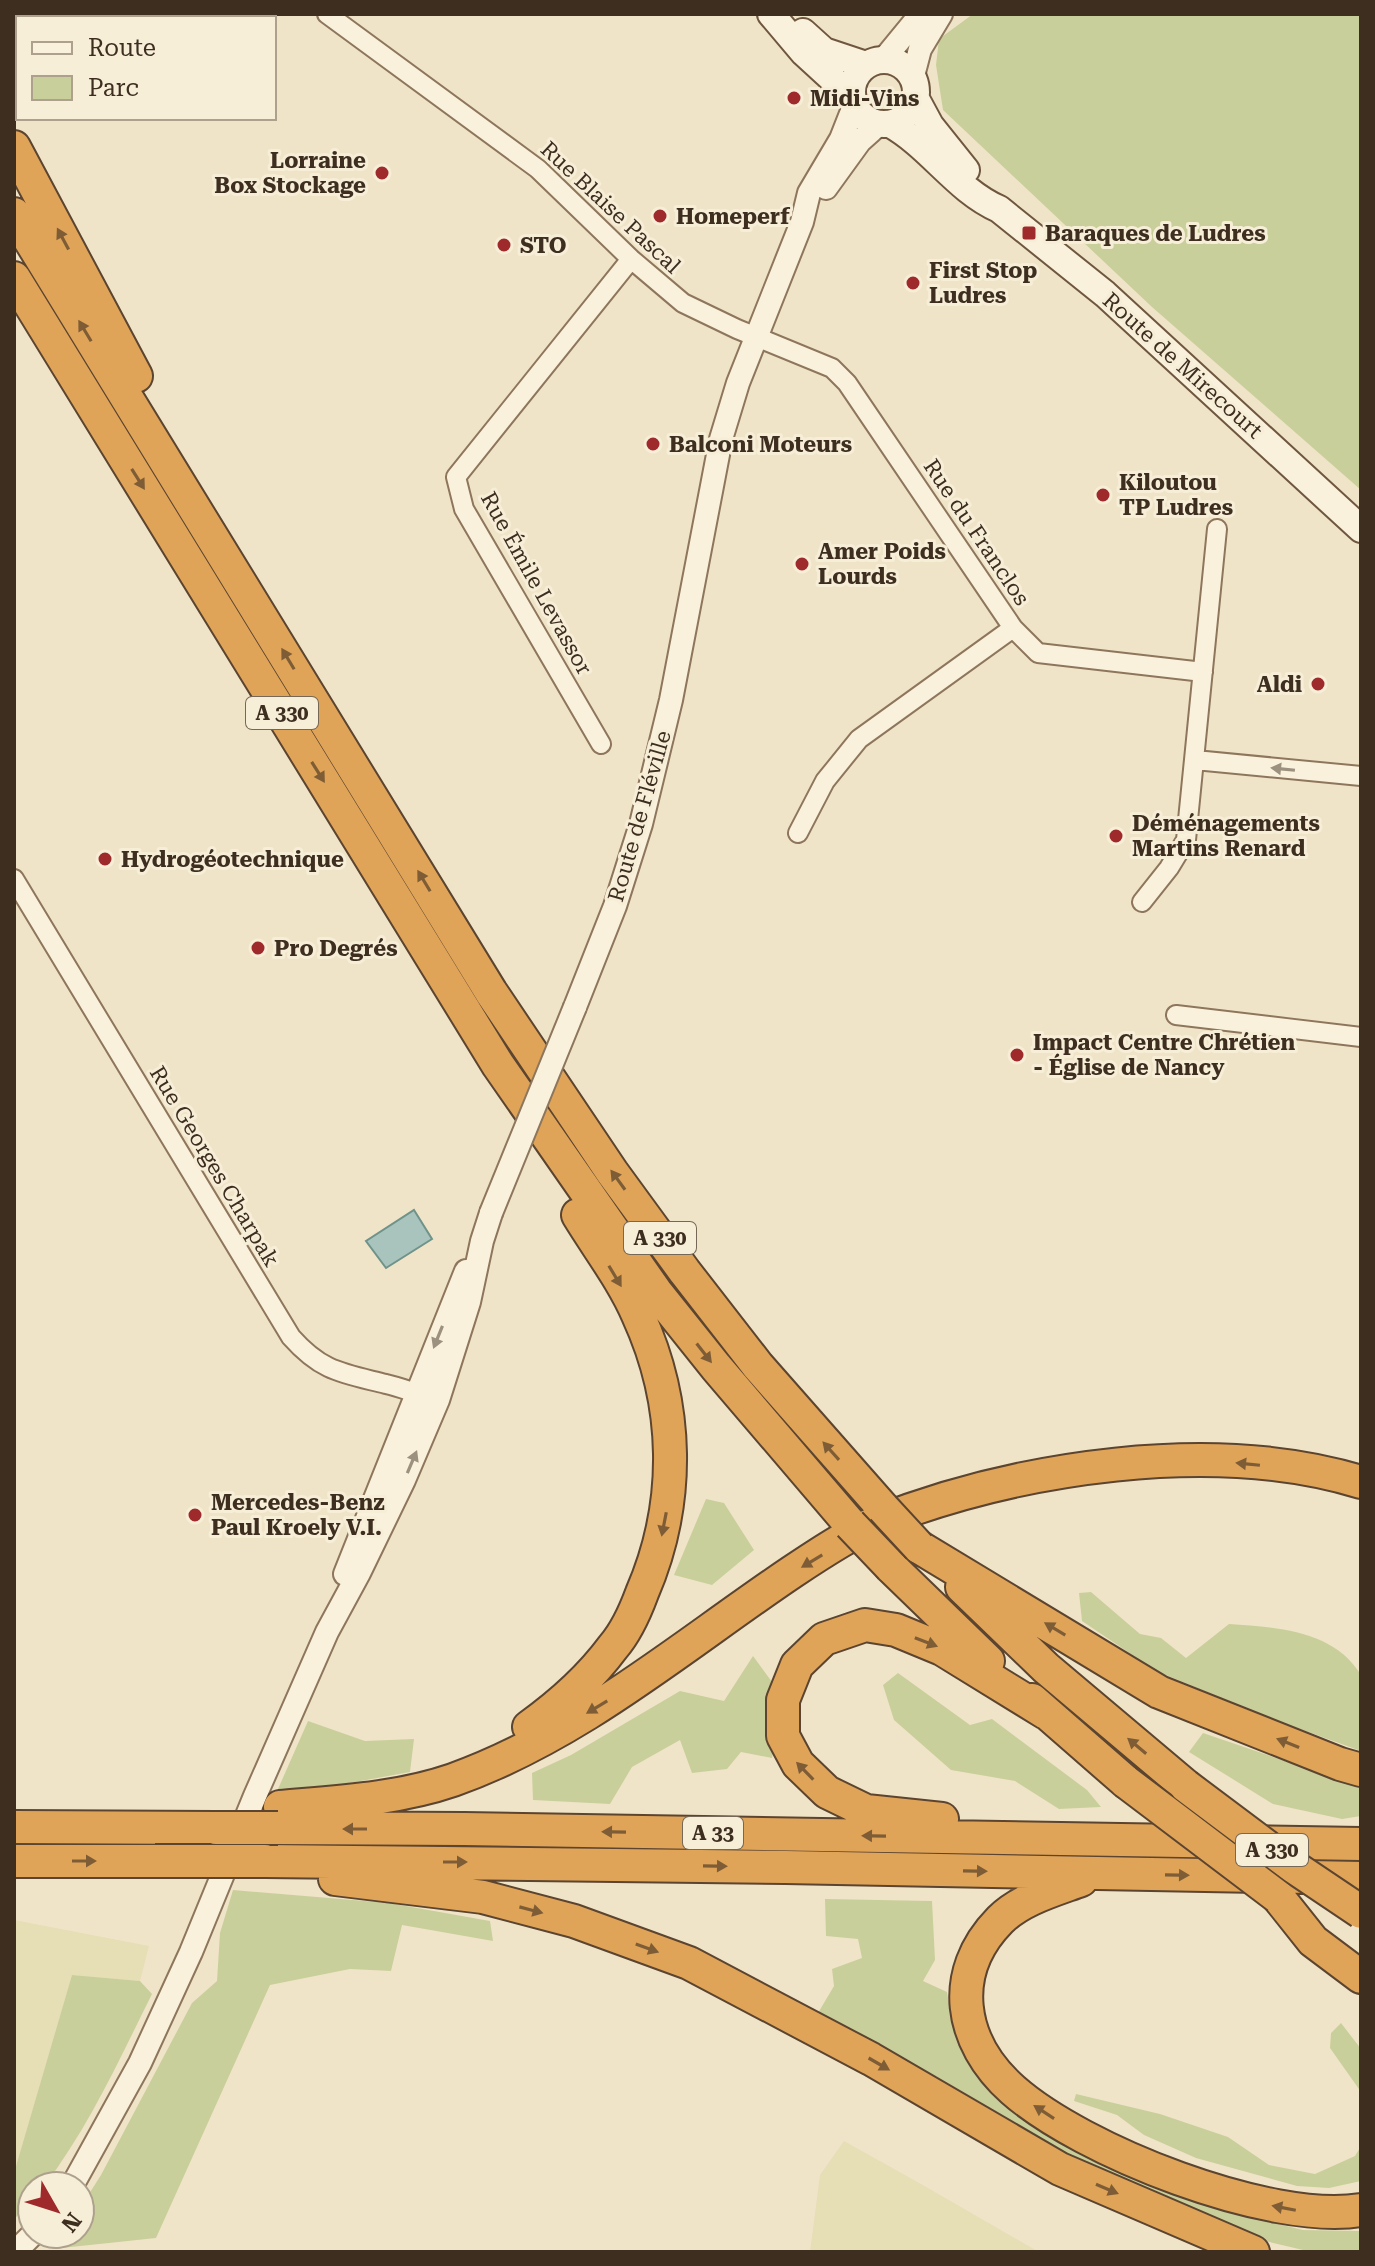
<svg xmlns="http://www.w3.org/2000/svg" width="1375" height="2266" font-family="'Roboto Serif',serif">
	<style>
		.farmland { fill: #e6deb5 }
		.green { fill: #c9cf9b }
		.water { fill: #a9c4bc; stroke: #6f938a; stroke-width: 2 }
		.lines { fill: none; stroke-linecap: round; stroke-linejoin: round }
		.minor-casing { stroke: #8d765c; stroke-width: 22 }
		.tertiary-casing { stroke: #8d765c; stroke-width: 26 }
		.secondary-casing { stroke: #6f573f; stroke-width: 30 }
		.motorway-casing { stroke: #5b4430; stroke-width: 36 }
		.minor { stroke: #faf1dc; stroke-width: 18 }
		.tertiary { stroke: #faf1dc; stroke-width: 22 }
		.secondary { stroke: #faf1dc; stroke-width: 26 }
		.motorway { stroke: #e0a458; stroke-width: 32 }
		.tertiary-bridge-casing { stroke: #8d765c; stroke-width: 26; stroke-linecap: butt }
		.motorway-bridge-casing { stroke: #5b4430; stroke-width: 36; stroke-linecap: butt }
		.tertiary-bridge { stroke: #faf1dc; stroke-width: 22 }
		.motorway-bridge { stroke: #e0a458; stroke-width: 32 }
		.oneway { fill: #7e5d36 }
		.oneway2 { fill: #9c907e }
		.poi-dot { fill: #9e2a2b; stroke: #f7eed8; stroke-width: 3 }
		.labels { text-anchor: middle; stroke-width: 6; stroke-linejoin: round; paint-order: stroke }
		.shield { fill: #f7eed8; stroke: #756857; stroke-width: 2 }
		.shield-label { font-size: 20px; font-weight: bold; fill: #3d2e20 }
		.poi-label { font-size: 22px; font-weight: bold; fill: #3d2e20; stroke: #f7eed8; text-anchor: start }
		.street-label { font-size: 22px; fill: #3d2e20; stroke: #f7eed8 }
	</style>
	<rect width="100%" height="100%" fill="#f0e4c8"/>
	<path class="farmland" d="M14,1920L149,1946L140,1981L72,1975L14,2173Z
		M844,2141L921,2184L1039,2252H810L820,2175Z"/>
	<path class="green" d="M973,14H1361V490L1152,307L943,110L936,65L939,39Z
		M706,1499L724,1503L754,1550L712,1585L674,1575Z
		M1091,1592L1140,1634L1161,1638L1186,1658L1229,1624C1276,1627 1334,1630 1361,1675V1751L1275,1720L1156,1671L1082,1621L1079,1593Z
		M753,1656L772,1682L776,1737L772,1758L741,1752L727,1769L692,1773L680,1740L632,1767L610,1804L533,1800L532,1773L571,1755L680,1691L724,1701Z
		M898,1673L970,1725L992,1719L1087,1790L1101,1807L1059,1809L1015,1781L951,1770L894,1720L883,1685Z
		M308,1721L365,1741L414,1739L410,1772L306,1791L278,1789Z
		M1203,1733L1361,1787V1816L1342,1819L1273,1804L1189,1752Z
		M233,1890L389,1903L490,1921L493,1941L402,1925L391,1971L350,1969L270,1985L156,2238L52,2249L62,2234H80V2208L101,2175L192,2003L217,1981L220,1933Z
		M825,1899L932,1901L935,1960L923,1981L947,1992L951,2017L966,2056L990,2090L1024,2116L1152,2184L1229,2212L1303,2230L1361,2231V2252L1303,2250L1215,2229L1122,2186L939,2078L818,2013L834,1986L832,1969L862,1958L858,1939L826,1936Z
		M72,1975L140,1981L152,1994C119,2060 89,2127 44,2186H32V2202L14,2219V2173Z
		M1341,2023L1361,2049V2092L1330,2048L1331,2033Z
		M1076,2094L1160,2114L1228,2137L1269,2165L1315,2174L1355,2156L1361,2146V2181L1329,2188L1297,2186L1196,2158L1144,2135L1117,2115L1074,2101Z"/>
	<path class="water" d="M414,1210L432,1239L386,1268L366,1241Z"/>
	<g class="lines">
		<g class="minor-casing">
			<path id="minor" d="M327,14L538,169L631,259L683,303L737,329L832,368L847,383L1013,628L1038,653L1203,672
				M601,744L464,509L456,477L631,259
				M1195,760L1361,776
				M798,833L825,781L859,739L1013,628
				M14,879L291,1337C322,1372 342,1373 386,1384C400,1387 414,1393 429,1397
				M1142,902L1169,868L1186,840L1217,529
				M1176,1015L1361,1037"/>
		</g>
		<g class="tertiary-casing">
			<path id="tertiary" d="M884,59L921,14
				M913,76L920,49L941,14
				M826,188L860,141L879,124
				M575,1007L615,906L641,824L671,700L721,439L738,383L802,222L809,193L841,139L854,106
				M345,1574L466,1271
				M72,2186L140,2063L191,1952L255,1796L327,1632L359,1573L404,1480L438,1400L469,1302L482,1241L491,1213
				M15,2252L33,2234"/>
		</g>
		<g class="secondary-casing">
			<path id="secondary" d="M771,14L804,53L852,97
				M803,32L824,51L866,65
				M852 92a32 32 0 1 1 64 0a32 32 0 1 1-64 0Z
				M916,99L930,125L966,170
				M890,124C931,147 956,190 999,209L1105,294L1361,529"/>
		</g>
		<g class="motorway-casing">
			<path id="motorway" d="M14,147L136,376
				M14,214L491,992L612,1172L685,1272L758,1366L883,1508
				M14,278L498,1065L656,1292L716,1367L850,1524
				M919,1547L1159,1692L1340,1764L1361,1770
				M891,1567L988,1661
				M962,1587L1046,1668L1186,1786
				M1032,1700L1126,1782
				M529,1727C561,1704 590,1678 613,1647C626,1632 635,1612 642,1593C681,1503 679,1404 638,1315C623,1280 598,1248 578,1215
				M280,1807C338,1802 398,1799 453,1780C579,1735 682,1646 792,1572C816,1556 849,1534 875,1523C1017,1467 1213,1437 1361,1482
				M942,1819L866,1811L827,1792L798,1764L783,1736V1700L797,1665L824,1639L865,1625L896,1630L942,1649L1046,1713
				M14,1827L216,1828
				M278,1828L464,1829L1361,1844
				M14,1861H155
				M265,1861L785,1867L1361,1878
				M335,1879L483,1897L574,1921L689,1963L871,2059L1060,2169L1253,2252
				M1081,1880C1054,1890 1021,1899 1000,1920C948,1973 959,2042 1013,2090C1082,2151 1270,2225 1361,2210
				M1278,1897L1313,1941L1361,1977"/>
		</g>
		<use href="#minor" class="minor"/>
		<use href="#tertiary" class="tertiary"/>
		<use href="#secondary" class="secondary"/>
		<use href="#motorway" class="motorway"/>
		<g class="tertiary-bridge-casing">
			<path id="tertiary-bridge" d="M491,1213L575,1007"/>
		</g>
		<g class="motorway-bridge-casing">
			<path id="motorway-bridge" d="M883,1508L919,1547
				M850,1524L891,1567
				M1126,1782L1278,1897
				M1186,1786L1294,1867L1361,1912
				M216,1828H278
				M155,1861H265"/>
		</g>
		<use href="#tertiary-bridge" class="tertiary-bridge"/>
		<use href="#motorway-bridge" class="motorway-bridge"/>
	</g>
	<defs><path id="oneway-solid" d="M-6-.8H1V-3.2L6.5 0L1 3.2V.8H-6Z" transform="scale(2)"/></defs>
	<g class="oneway">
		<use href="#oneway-solid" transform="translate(63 239) rotate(-118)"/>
		<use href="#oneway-solid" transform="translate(85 331) rotate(-121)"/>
		<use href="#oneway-solid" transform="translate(138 479) rotate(58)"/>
		<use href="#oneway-solid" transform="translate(288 659) rotate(-121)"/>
		<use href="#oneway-solid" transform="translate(318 772) rotate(58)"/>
		<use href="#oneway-solid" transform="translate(424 881) rotate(-121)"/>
		<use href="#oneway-solid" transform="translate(618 1180) rotate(-126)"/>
		<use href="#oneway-solid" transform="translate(615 1276) rotate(59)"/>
		<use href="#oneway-solid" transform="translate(704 1353) rotate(52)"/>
		<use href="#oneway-solid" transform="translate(831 1451) rotate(-132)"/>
		<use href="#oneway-solid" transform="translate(1248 1464) rotate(-174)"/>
		<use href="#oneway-solid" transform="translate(664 1524) rotate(101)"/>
		<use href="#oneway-solid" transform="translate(812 1561) rotate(149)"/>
		<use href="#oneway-solid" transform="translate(1055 1629) rotate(-149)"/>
		<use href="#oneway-solid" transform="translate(926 1642) rotate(21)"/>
		<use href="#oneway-solid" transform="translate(597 1707) rotate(149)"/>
		<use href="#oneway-solid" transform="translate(1288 1743) rotate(-158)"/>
		<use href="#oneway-solid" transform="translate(1137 1746) rotate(-140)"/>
		<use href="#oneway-solid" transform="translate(805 1771) rotate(-134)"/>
		<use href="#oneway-solid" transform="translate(355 1829) rotate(-180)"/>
		<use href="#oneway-solid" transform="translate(614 1832) rotate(-179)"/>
		<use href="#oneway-solid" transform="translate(874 1836) rotate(-179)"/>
		<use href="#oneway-solid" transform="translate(84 1861)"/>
		<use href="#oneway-solid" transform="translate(455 1862)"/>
		<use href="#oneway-solid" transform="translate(715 1866) rotate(1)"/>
		<use href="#oneway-solid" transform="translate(975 1871) rotate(1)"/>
		<use href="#oneway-solid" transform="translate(1177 1875) rotate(1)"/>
		<use href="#oneway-solid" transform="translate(531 1910) rotate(15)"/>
		<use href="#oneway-solid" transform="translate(647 1948) rotate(20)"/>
		<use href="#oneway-solid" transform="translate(879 2064) rotate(30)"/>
		<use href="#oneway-solid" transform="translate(1044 2112) rotate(-147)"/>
		<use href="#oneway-solid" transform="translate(1107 2189) rotate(23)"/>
		<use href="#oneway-solid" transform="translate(1284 2208) rotate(-169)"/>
	</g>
	<g class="oneway2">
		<use href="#oneway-solid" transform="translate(1283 769) rotate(-174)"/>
		<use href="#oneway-solid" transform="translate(438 1337) rotate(112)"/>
		<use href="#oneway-solid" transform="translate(412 1462) rotate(-67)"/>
	</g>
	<g class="poi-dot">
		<circle cx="794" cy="98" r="8"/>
		<circle cx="382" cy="173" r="8"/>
		<circle cx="660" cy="216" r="8"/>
		<rect x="1021" y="225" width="16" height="16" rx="4"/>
		<circle cx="504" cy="245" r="8"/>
		<circle cx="913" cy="283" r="8"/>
		<circle cx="653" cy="444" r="8"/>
		<circle cx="1103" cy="495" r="8"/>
		<circle cx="802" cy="564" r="8"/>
		<circle cx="1318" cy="684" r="8"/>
		<circle cx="1116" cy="836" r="8"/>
		<circle cx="105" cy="859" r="8"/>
		<circle cx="258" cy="948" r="8"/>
		<circle cx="1017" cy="1055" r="8"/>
		<circle cx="195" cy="1515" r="8"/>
	</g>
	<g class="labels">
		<g class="shield">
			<rect x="246" y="697" width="72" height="32" rx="6"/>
			<rect x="624" y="1222" width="72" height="32" rx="6"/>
			<rect x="683" y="1817" width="60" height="32" rx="6"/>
			<rect x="1236" y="1834" width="72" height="32" rx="6"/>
		</g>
		<g class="shield-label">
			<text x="282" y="720">A 330</text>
			<text x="660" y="1245">A 330</text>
			<text x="713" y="1840">A 33</text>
			<text x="1272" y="1857">A 330</text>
		</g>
		<g class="poi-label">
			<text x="810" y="106">Midi-Vins</text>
			<text x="366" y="168" text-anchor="end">Lorraine<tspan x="366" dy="25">Box Stockage</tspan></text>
			<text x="676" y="224">Homeperf</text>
			<text x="1045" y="241">Baraques de Ludres</text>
			<text x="520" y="253">STO</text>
			<text x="929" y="278">First Stop<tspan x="929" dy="25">Ludres</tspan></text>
			<text x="669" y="452">Balconi Moteurs</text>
			<text x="1119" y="490">Kiloutou<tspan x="1119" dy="25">TP Ludres</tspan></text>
			<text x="818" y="559">Amer Poids<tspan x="818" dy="25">Lourds</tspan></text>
			<text x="1302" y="692" text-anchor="end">Aldi</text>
			<text x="1132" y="831">Déménagements<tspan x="1132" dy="25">Martins Renard</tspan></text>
			<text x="121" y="867">Hydrogéotechnique</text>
			<text x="274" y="956">Pro Degrés</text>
			<text x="1033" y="1050">Impact Centre Chrétien<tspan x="1033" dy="25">- Église de Nancy</tspan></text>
			<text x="211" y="1510">Mercedes-Benz<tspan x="211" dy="25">Paul Kroely V.I.</tspan></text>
		</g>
		<g class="street-label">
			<text transform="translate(611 207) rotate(43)" y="8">Rue Blaise Pascal</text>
			<text transform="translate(1183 365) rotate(42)" y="8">Route de Mirecourt</text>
			<text transform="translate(977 532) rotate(56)" y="8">Rue du Franclos</text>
			<text transform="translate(537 583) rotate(61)" y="8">Rue Émile Levassor</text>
			<text transform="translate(639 816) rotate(-74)" y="8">Route de Fléville</text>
			<text transform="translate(215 1166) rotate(59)" y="8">Rue Georges Charpak</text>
		</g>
	</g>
	<rect width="1375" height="2266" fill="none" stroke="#3d2e20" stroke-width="32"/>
	<rect x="16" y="16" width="260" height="104" fill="#f7eed8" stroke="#ada18e" stroke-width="2"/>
	<rect x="32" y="42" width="40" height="12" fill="#faf1dc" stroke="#ada18e" stroke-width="2"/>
	<text x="88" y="56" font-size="24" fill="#3d2e20">Route</text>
	<rect x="32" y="76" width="40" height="24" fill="#c9cf9b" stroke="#ada18e" stroke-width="2"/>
	<text x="88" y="96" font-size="24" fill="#3d2e20">Parc</text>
	<g transform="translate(56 2210) rotate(129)"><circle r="38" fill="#f7eed8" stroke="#ada18e" stroke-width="2"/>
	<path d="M0-6L14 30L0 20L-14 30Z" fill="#9e2a2b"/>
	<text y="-12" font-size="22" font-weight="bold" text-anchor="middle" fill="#3d2e20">N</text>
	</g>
</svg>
